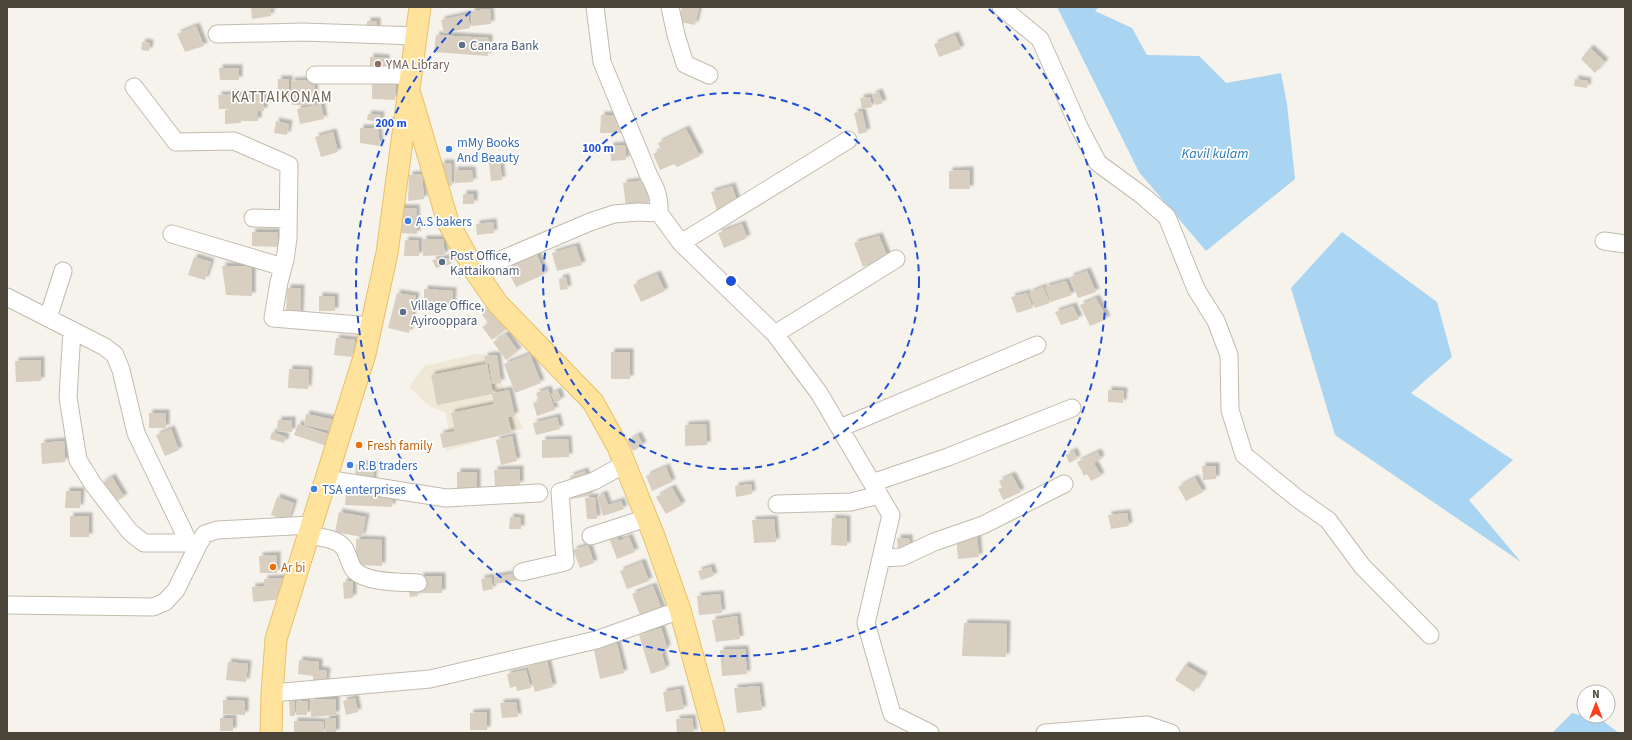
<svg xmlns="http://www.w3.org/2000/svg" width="1632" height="740" font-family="'Source Sans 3',sans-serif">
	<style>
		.education { fill: #efe8d6 }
		.water { fill: #a9d4f2 }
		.building { fill: #d8cfc1; filter: url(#shadow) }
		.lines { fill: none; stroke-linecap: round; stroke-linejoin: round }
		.minor-casing { stroke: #c2bbae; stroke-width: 19 }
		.major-casing { stroke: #e6c16a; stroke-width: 23 }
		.minor { stroke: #fff; stroke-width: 17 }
		.major { stroke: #ffe39c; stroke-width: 21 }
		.ring { fill: none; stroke: #1d4ed8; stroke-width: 2; stroke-dasharray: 7 5 }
		.service-dot { fill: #5c6f8a; stroke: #fff; stroke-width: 1.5 }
		.education-dot { fill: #8d6e63; stroke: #fff; stroke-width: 1.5 }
		.shop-dot { fill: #3f7fe0; stroke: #fff; stroke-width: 1.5 }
		.food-dot { fill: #e8710a; stroke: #fff; stroke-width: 1.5 }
		.labels { text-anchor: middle; stroke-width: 3.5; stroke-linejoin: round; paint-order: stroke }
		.service-label { font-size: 13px; fill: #4e5e75; stroke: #fff; text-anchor: start }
		.education-label { font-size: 13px; fill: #785e54; stroke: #fff; text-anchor: start }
		.shop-label { font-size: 13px; fill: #366cbe; stroke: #fff; text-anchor: start }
		.food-label { font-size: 13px; fill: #c56008; stroke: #fff; text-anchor: start }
		.water-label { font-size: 14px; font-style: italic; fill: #2e7ab2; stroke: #fff }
		.quarter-label { font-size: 15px; letter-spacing: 1px; fill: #6e6250; stroke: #fff }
		.centre { fill: #1d4ed8; stroke: #fff; stroke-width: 2 }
		.ring-label { font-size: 12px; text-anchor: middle; font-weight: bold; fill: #1d4ed8; stroke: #fff; stroke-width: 3.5; stroke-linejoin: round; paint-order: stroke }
	</style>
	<defs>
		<filter id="shadow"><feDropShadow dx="3.5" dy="-3.5" stdDeviation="1" flood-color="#0004"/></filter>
	</defs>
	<rect width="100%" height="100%" fill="#f6f3ec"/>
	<path class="education" d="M476,354L491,355L505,392L523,428L447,451L444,443L449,432L446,413L429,406L409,387L424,366Z"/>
	<path class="water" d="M1057,7H1099L1095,11L1132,28L1147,55L1199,56L1226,83L1281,73L1287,104L1295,179L1206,251L1139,172Z
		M1342,232L1437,302L1452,357L1411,393L1513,460L1469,500L1521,562L1335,435L1291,288Z
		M1572,713L1603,721L1619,733H1552Z"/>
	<path class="building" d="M251,7H280V8L270,9L271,16L252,19Z
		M682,7H699L695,25L679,22Z
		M490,9L491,24L472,26L471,11Z
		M468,14L470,28L444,33L441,20Z
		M367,21H377V30H367Z
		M196,26L204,46L185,52L177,34Z
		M436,35L489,38L488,56L434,52Z
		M955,35L961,49L939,57L934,44Z
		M142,42L150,43L149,51L141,50Z
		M1590,48L1605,62L1595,73L1581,59Z
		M370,57L386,58V72L370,71Z
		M219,68H239V80H220Z
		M278,79H289V102H277Z
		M1575,79L1588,81L1587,88L1574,86Z
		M314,80L315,105H292L291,81Z
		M372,81L396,82L395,100L372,99Z
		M879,92L883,103L876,105L872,95Z
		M263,94L264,111H258V121H242L240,109L241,123L225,124V110L235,109H219L218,95Z
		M870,97L872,107L862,109L860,98Z
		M321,104L324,119L300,124L297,109Z
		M862,111L867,132L859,134L854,113Z
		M368,114L381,115L380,122L367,120Z
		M601,115H622L621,133H600Z
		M276,121L289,124L287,135L274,133Z
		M360,128H378L380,146L360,143Z
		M686,129L700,156L677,167L674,164L660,170L653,154L661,150L658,143Z
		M333,132L338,152L321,157L315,137Z
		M625,145L626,160L611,161L610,146Z
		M500,161L502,180L491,181L489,162Z
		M441,163H451L452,186H442Z
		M454,170H472L473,182L455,183Z
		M970,170V189H949V171Z
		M422,174L424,199L408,201L409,175Z
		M645,180L647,192L653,191L654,199L648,200V204L626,207L623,183Z
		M732,186L738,204L717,211L711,192Z
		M463,194H474V204H463Z
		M400,208H416L417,234L400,233Z
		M493,222L494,233L477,235L476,224Z
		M742,224L747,238L724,248L718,233Z
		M252,232H278V247L252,246Z
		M879,236L888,258L863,267L854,243Z
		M423,239H443L445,255L423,256Z
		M405,240L419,241V256H404Z
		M576,246L582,265L557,271L552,253Z
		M537,255L545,274L516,287L507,269Z
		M194,257L211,262L205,280L188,275Z
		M448,258L451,264L436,268L432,260Z
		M222,266H252V296L226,295Z
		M1087,271L1096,292L1078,298L1070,277Z
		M657,274L665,291L641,302L633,285Z
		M566,277L568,289L560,290L559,279Z
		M1066,281L1072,295L1051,302L1045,287Z
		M1043,287L1050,303L1035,308L1029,293Z
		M287,288H301L300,315H286Z
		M424,289L453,291L452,308L424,306Z
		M397,293L416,296L409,333L388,328Z
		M1027,293L1033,308L1017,313L1011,297Z
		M319,296L335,297V311H319Z
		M1096,298L1107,319L1090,326L1080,305Z
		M493,305L509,327L492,340L482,327L488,323L481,313Z
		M1073,306L1079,319L1061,325L1055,312Z
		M506,334L518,351L506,360L493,342Z
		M336,338L355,340L352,357L334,355Z
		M611,352H630V379H611Z
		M530,354L541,383L515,393L504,364Z
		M497,355L501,383L492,384L489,364H487L493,393L509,390L515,416L508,417L512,433L443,448L440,434L455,431L451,413L494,404L492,394L437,405L431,375L486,364L484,356Z
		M41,360V381L16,382L15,361Z
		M289,369L309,370L308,389L288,388Z
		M548,389L555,410L537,416L533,403L539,401L536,393Z
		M1108,390L1124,391L1123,403L1108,402Z
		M558,391L561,400L555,403L551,394Z
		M149,413H166V428H149Z
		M306,414L336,420L333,431L304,425Z
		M557,417L560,429L536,435L533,423Z
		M278,420H292V432L277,431Z
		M298,424L331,435L327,446L294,435Z
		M706,424L707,445L685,446V425Z
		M171,429L179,450L165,456L156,435Z
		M272,432L286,437L284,443L270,439Z
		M638,435L643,445L633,451L628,441Z
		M512,436L517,461L501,465L496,440Z
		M568,439L569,457L542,458V440Z
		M64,441L65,462L42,464L41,443Z
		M1074,451L1077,459L1069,463L1066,455Z
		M1098,452L1101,459L1094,463L1101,476L1091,481L1087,474L1084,476L1077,462Z
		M356,464L374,465L373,482L355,481Z
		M1202,466H1216V479L1203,480Z
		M666,467L672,482L652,491L646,476Z
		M520,469V485L495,486L494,470Z
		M585,471L588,481L573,485L570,476Z
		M457,472H477V494H457Z
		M1012,475L1021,492L1003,500L998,489L1002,488L999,481Z
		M112,477L124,497L113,503L101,484Z
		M1195,478L1203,492L1186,501L1178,487Z
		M751,484L752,494L736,497L735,486Z
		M672,488L682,505L666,514L656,497Z
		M588,489L589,496L571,499L570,491Z
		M66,491H81L80,508H65Z
		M346,493L393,495L392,507L345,505Z
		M604,494L608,505L621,501L624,509L603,516L597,497Z
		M277,497L294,503L288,521L271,515Z
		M595,497L597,519H587L585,498Z
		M339,512L366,517L362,537L335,532Z
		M1127,513L1129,526L1111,529L1108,515Z
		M70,516H89V537H70Z
		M510,517L521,518V529H509Z
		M832,518L847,519V546L831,545Z
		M774,519L776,542L754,543L752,520Z
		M977,534L979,557L958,559L956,536Z
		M617,535L619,541L629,537L635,552L617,559L609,538Z
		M897,538H909L910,552L898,553Z
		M356,539L382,540V566L356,565Z
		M588,545L594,563L580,568L573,550Z
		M277,555V573H260L259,556Z
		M642,562L649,581L627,589L620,571Z
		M711,567L714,576L701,580L698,571Z
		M516,573L518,580L495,584L494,577Z
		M420,576H442V593H421Z
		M491,577L493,589L483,591L481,579Z
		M282,578L283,599L253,602L252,587L264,586V579Z
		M353,581V598L344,599L343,582Z
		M416,584L418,596L410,597L408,586Z
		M653,586L662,610L641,618L632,594Z
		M720,594L722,613L699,615L697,596Z
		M737,616L740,639L716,642L712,620Z
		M964,623L1007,624L1006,657L962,656Z
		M661,628L667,647L662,654L666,669L651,674L639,635Z
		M616,640L624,673L600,679L593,646Z
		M745,649L747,674L722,676L720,650Z
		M299,660L319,662V670L327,671L325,686L313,684V676L298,674Z
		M547,661L553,687L535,692L528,666Z
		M228,662L248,664L246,682L226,680Z
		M1185,665L1204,676L1194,692L1175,680Z
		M526,670L531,688L517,691L516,686L510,688L507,674Z
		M759,686L762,710L737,713L734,688Z
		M680,689L684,709L666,712L663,692Z
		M355,698L358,712L346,715L343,701Z
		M336,699V715L311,717L310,700Z
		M223,700L245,701V715L223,714Z
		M289,701H295V716H290Z
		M297,701L308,702L307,715H296Z
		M516,702L518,717L502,718L500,703Z
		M487,712V730H470V713Z
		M220,718H233V731H220Z
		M326,718H336V733H325Z
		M692,718L694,733H677L676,719Z
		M294,721L324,722V733H294Z"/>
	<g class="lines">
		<g class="minor-casing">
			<path id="minor" d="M595,7L602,62L649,176C656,188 660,198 659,213
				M670,7L676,35L685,64L709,75
				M1001,7L1040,39L1080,129L1098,163L1143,196L1167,217L1196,289L1216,321L1229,355L1230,410L1244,455L1298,499L1328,520L1362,566L1430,635
				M217,34L304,32L416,36
				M315,75H411
				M134,87L176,142L234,141L289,165L288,238L285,260L279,282L273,318L371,326
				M253,218L288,219
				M172,234L283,267
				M1604,241L1625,244
				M681,243L848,140
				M475,271L590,222L614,214L638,212L659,213L681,243L775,334L819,393L891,515L866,623L892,714L930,733
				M7,297L105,347L115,355L121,370L136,433L189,543
				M48,318L63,271
				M72,330L68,397L78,460L93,484L130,532L144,543H199
				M775,334L896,259
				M840,428L1037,345
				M326,479L446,498L539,493
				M872,483L948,457L1072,408
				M777,504L851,502L879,495
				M308,535C323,538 342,538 347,554C349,559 351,567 355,571C367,583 402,582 418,583
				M591,536L647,518
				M881,558L902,557L934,542L983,525L1064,484
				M522,572L565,562L560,492L594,481L625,464
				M7,605L153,607L165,602L176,590L199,543L205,534L217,530L311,525
				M272,693L430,679L596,640L680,610
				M1045,733L1147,725L1171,733"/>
		</g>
		<g class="major-casing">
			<path id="major" d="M411,97L448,222L475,271L498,304L593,402L618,447L654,536L680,610L714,733
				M271,733L272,693L276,639L365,354L387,253L420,7"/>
		</g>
		<use href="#minor" class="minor"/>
		<use href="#major" class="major"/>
	</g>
	<g class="ring">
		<circle cx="731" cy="281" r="188"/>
		<path d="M989 9A375 375 0 1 1 473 9"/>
	</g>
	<g class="service-dot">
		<circle cx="462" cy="45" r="4"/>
		<circle cx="442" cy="262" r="4"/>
		<circle cx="403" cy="312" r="4"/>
	</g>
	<circle class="education-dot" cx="378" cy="64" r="4"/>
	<g class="shop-dot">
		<circle cx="449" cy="149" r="4"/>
		<circle cx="408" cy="221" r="4"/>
		<circle cx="350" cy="465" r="4"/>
		<circle cx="314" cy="489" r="4"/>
	</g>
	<g class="food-dot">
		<circle cx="359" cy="445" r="4"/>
		<circle cx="273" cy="567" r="4"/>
	</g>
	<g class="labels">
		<g class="service-label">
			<text x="470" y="50">Canara Bank</text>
			<text x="450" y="260">Post Office,<tspan x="450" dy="15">Kattaikonam</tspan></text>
			<text x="411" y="310">Village Office,<tspan x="411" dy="15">Ayirooppara</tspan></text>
		</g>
		<g class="education-label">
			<text x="386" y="69">YMA Library</text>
		</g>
		<g class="shop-label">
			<text x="457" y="147">mMy Books<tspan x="457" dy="15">And Beauty</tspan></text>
			<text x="416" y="226">A.S bakers</text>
			<text x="358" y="470">R.B traders</text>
			<text x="322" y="494">TSA enterprises</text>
		</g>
		<g class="food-label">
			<text x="367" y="450">Fresh family</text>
			<text x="281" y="572">Ar bi</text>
		</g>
		<g class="water-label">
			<text x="1215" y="158">Kavil kulam</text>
		</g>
		<g class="quarter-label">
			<text x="282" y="102">KATTAIKONAM</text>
		</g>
	</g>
	<circle cx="731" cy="281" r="6" class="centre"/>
	<g class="ring-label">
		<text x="391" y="127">200 m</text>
		<text x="598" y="152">100 m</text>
	</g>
	<rect width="1632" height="740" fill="none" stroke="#4b4439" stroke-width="16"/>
	<g transform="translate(1596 704)"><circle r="19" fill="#ffffff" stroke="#b7b4b0"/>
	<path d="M0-3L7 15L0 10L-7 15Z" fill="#fc3f1d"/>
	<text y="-6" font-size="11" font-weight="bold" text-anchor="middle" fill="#4b4439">N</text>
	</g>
</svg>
